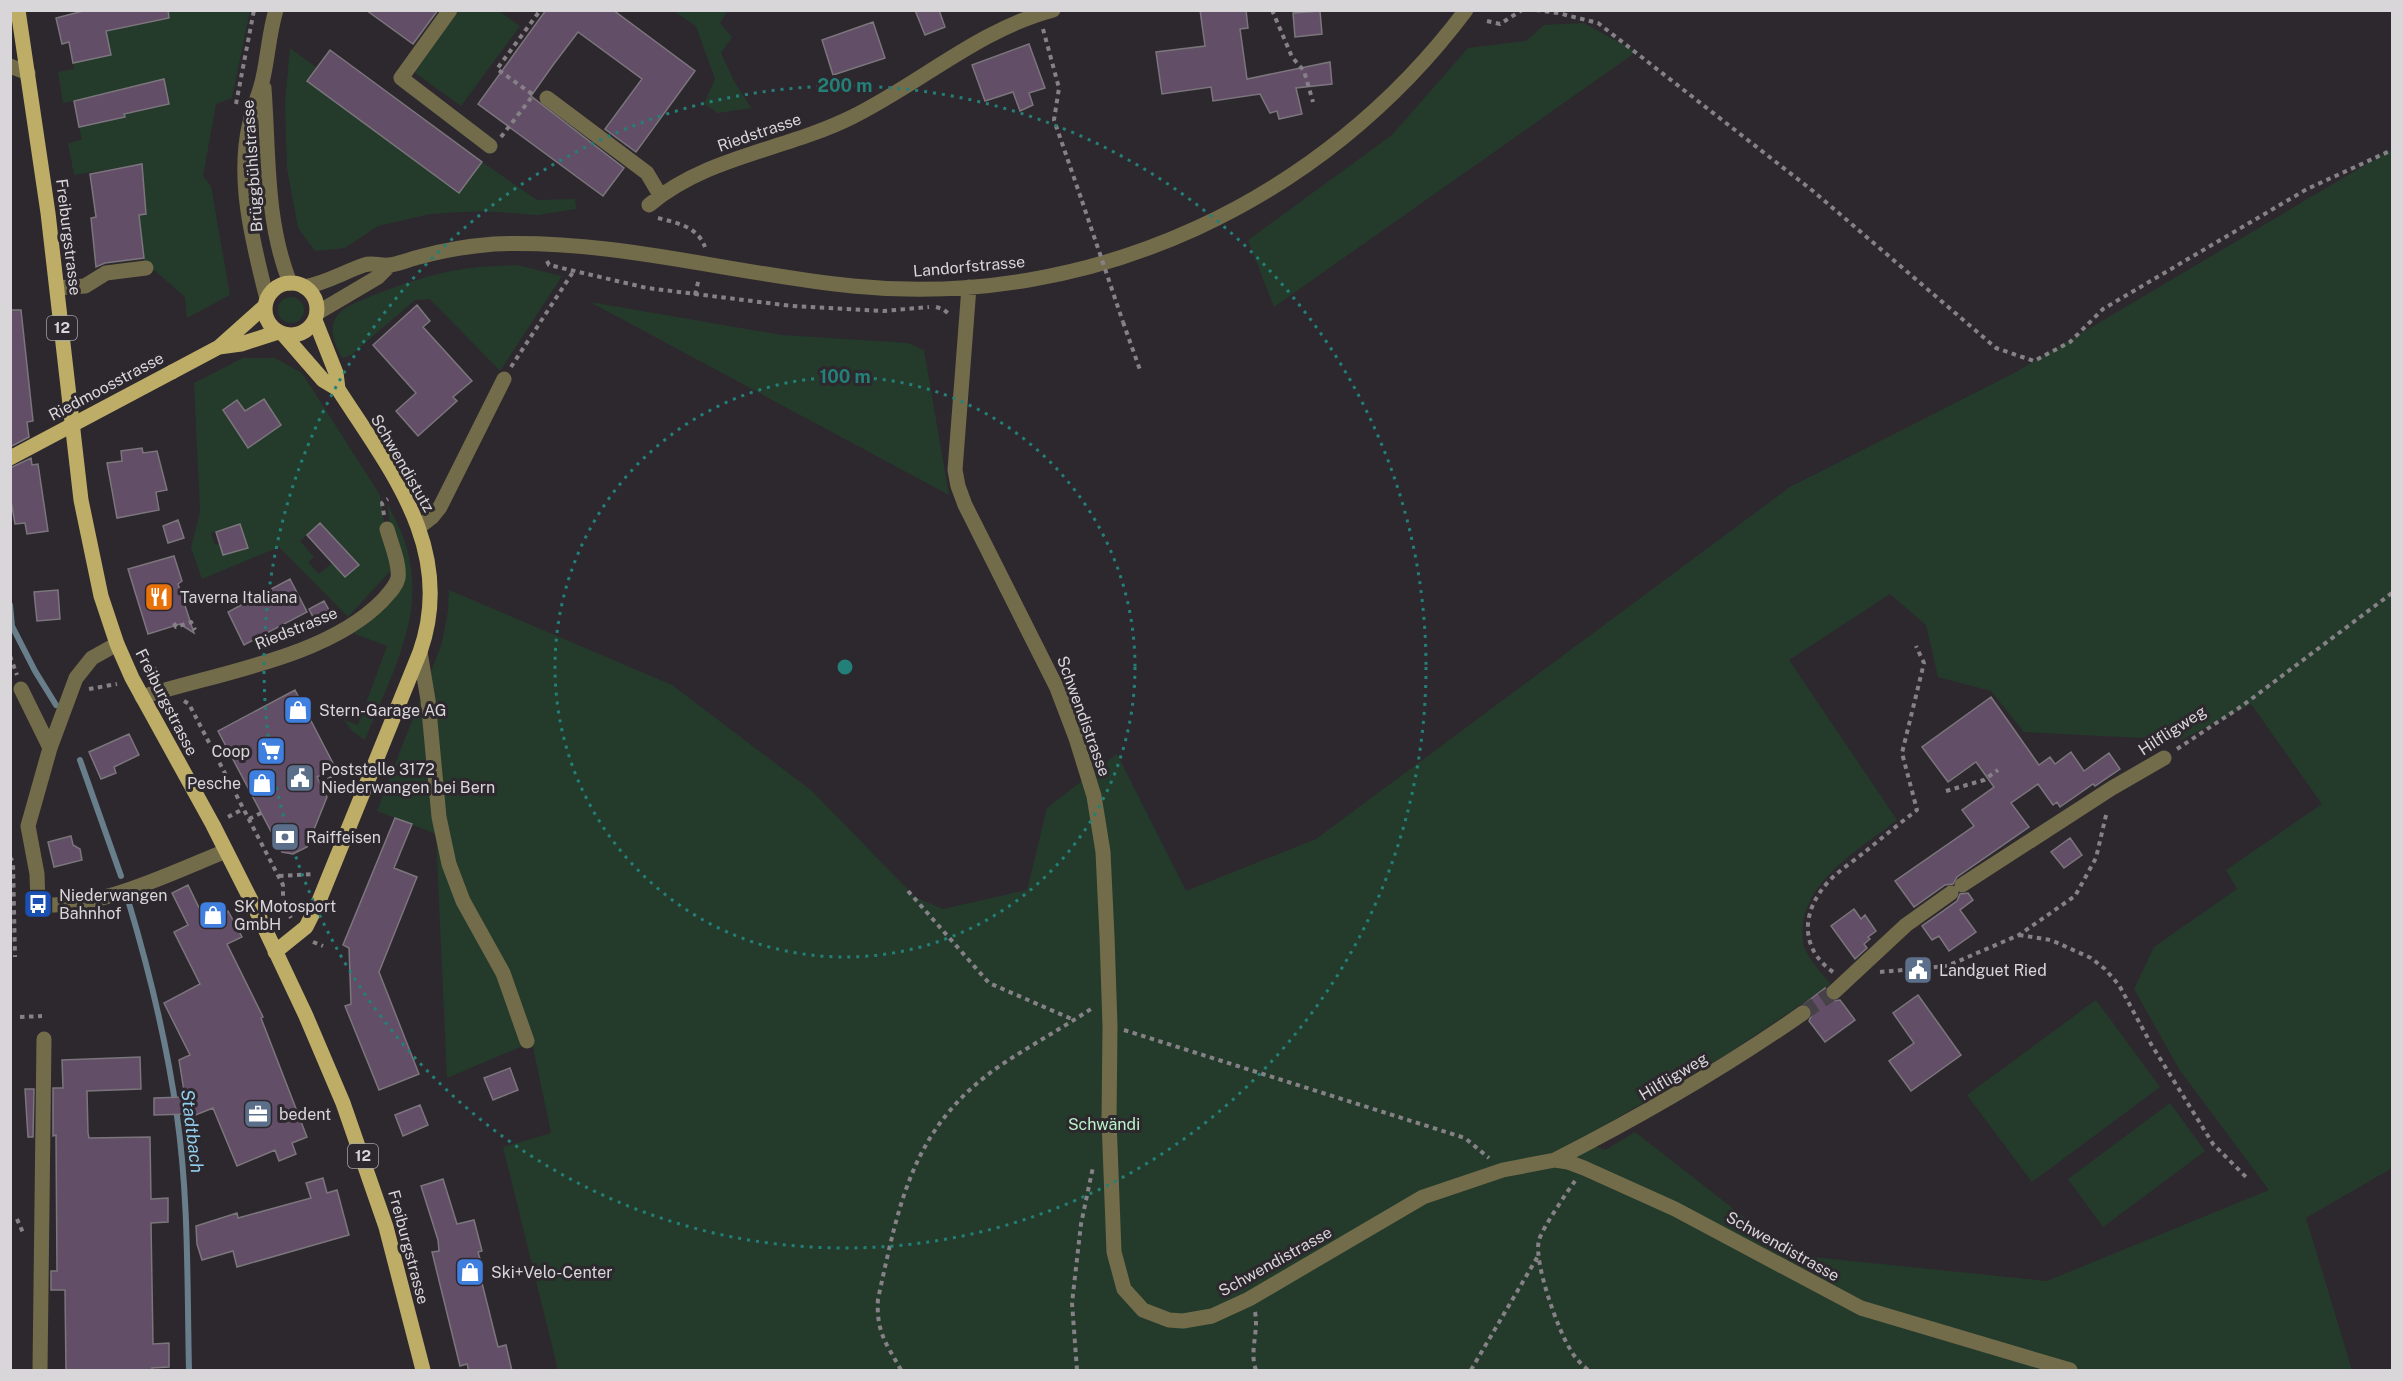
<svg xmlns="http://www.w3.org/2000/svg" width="2403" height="1381" font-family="'Public Sans',sans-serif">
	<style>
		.green { fill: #243b2b; fill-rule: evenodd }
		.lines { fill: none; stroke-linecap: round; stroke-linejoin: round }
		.stream { stroke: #687e8b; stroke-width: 6 }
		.building { fill: #634e67; stroke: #7b757c; stroke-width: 1.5 }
		.minor-tunnel { stroke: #474248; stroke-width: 15; stroke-dasharray: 15 8; stroke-linecap: butt }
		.path { stroke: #858186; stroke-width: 4; stroke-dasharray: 4.5 4.5; stroke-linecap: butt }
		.minor { stroke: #736c4b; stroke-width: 15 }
		.major { stroke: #bdad67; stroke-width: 15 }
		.path-bridge { stroke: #858186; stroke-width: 4; stroke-dasharray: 4.5 4.5; stroke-linecap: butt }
		.major-bridge { stroke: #bdad67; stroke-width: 15 }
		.ring { fill: none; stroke: #238079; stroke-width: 3; stroke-dasharray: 3 6 }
		.labels { text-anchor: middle; stroke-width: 6; stroke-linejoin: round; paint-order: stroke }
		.shield { fill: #2d282e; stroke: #a5a2a6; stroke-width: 1.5 }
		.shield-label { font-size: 15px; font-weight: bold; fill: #d9d6da }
		.street-label { font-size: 16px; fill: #d9d6da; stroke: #2d282e }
		.poi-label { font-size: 16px; fill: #d9d6da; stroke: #2d282e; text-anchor: start }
		.park-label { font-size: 16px; fill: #bbf2cb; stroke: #2d282e }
		.water-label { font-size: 18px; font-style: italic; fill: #90ceee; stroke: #2d282e }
		.centre { fill: #238079; stroke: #2d282e; stroke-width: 3 }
		.ring-label { font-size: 18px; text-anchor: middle; font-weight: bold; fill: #238079; stroke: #2d282e; stroke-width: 6; stroke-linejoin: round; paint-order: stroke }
	</style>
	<rect width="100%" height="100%" fill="#2d282e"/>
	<path class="green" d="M150,11H250L232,98L216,104L203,176L211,186L230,295L187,318L185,297L144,261L140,227L133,216L146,214L141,164L74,175L68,143L82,140L79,127L124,117V114L169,104L164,79L119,89V92L63,103L58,72L74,69L73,63L111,55L106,31Z
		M459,11H499L520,26L461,106L414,72Z
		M674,11H727L720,23L732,37L721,53L734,81L751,108L718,113L704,104L715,79L696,26Z
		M1584,23L1636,52L1274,307L1248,240L1392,135L1468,48L1526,41L1544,25Z
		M290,48L317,68L307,81L482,162L537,200L575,199L576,209L538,215L482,211L430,214L378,226L345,248L315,251L298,228L287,168L285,102Z
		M2392,149V1168L2306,1218L2352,1370H558L503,1147L551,1133L532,1042L447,1078L436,834L377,811L442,643L448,611L449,590L672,685L812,791L915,897L943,909L1027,890L1047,808L1117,754L1186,891L1316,839L1790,487L2016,372ZM1890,594L1926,625L1938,677L1991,691L2024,732L2181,740L2251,704L2322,804L2226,870L2237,889L2154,947L2134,989L2179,1069L2269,1190L2047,1281L1793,1255L1635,1132L1605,1150L1579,1140L1726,1055L1831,984C1823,975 1804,954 1803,942C1796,884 1858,851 1897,820L1789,660Z
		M517,265L562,276L500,371L430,299L415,300L351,355L342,358C336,346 329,333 335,319C341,307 357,302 369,297C404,283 442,270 480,267C492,266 505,266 517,265Z
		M278 310a13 13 0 1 1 26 0a13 13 0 1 1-26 0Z
		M590,302L782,335L908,343L924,350L949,495Z
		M243,358H275L302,373L380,495L391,570L348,617L279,547L202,579L191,548L200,512L194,383ZM264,399L281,425L248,447L223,410L237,400L245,411ZM320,523L358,565L345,577L332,563L319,574L308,562L314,557L300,541ZM240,524L247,548L223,555L219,544L215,545L211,533Z
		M387,504C440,592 399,655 365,740L352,731L344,720L358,725L387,646L355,634L354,630L399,587Z
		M2096,1000L2160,1087L2032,1182L1967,1095Z
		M2170,1103L2205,1151L2103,1227L2068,1179Z"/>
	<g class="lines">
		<path class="stream" d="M10,605L12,626L35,671L56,705
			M80,760L121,876
			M128,900C149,970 167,1043 177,1116C189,1200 187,1286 189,1370"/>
	</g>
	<path class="building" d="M87,10H168L169,18L106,31L111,55L73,63L69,42L62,44L56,18Z
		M366,10H438L413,44Z
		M546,10H613L695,71L636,152L605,129L642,79L578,32L553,65L531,96L624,168L603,196L478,104Z
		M915,10H939L945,27L925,35Z
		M1200,10H1246L1248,28L1240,29L1247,79L1330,62L1332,84L1296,88L1302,114L1279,119L1277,111L1270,113L1260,94L1213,101L1211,87L1162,94L1156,52L1205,46Z
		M1320,11L1322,34L1295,37L1293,13Z
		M873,22L885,58L833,75L822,40Z
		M1029,44L1045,88L1029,93L1033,105L1020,111L1013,92L985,101L972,65Z
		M330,50L482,162L459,193L307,81Z
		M164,79L169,104L124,114L125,117L79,127L74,101Z
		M142,164L146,214L139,215L144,258L105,263L96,267L91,218L96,217L90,174Z
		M417,305L430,321L423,327L472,381L453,397L457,401L418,436L396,411L416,393L373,345Z
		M10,310H21L33,421L27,422L29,437L10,447Z
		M264,399L281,425L248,448L223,410L237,400L245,411Z
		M142,448L143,453L157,451L167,490L156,492L159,510L117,518L107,463L122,461L121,451Z
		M31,458L32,465L38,464L48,531L27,534L25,523L15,524L10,495V468Z
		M178,520L184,538L168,543L163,526Z
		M320,523L359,565L345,577L307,535Z
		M240,524L248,548L223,555L216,532Z
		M174,556L182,581L178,584L194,633L180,624L148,634L128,569Z
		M290,579L307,612L244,645L228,612Z
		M58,590L60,619L37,621L34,592Z
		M324,601L334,619L318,627L309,609Z
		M295,690L335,767L317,777L327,797L307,847L293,854L282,852L218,731Z
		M1991,697L2039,765L2050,757L2055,764L2071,752L2084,771L2109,753L2120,769L2095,786L2093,784L2060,807L2057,802L2053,805L2038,784L2011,803L2029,827L1957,877L1953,884L1945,885L1914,907L1895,881L1974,826L1962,810L1994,787L1976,762L1948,782L1922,747Z
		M129,734L139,755L114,767L116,773L101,779L89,752Z
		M395,818L412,824L394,868L417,877L379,972L419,1074L379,1090L345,1006L351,1004L349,948L343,945Z
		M71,836L73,845L80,849L82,860L54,867L48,842Z
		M2070,838L2082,855L2064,868L2051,852Z
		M188,885L206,922L228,911L242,937L227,944L263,1017L261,1018L307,1137L292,1143L296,1154L279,1161L275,1150L237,1166L213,1108L188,1118V1114L154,1115V1098L185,1097L179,1060L190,1055L164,1003L200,984L174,932L188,925L172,893Z
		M1968,893L1973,900L1960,910L1976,932L1949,951L1939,936L1932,940L1922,926L1957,901L1960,894Z
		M1854,909L1861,919L1865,915L1876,931L1868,937L1870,939L1864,944L1867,948L1855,959L1831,926Z
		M1825,988L1827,998L1832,1001L1840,1000L1855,1020L1825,1042L1809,1021L1813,1012L1811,1007L1804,1004Z
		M1918,995L1961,1055L1911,1091L1889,1061L1914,1043L1893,1013Z
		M140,1057L141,1089L87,1091L88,1133L89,1138L150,1137L151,1199L168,1198V1222L151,1223L153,1344L169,1343V1367L152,1368V1371H66L65,1290H51V1271H57L56,1135L53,1136V1088H63L62,1060Z
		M510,1068L518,1090L493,1100L484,1078Z
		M25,1089H34L33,1137H28Z
		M420,1105L428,1125L403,1136L395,1115Z
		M323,1178L327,1193L337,1190L349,1235L237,1267L233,1251L202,1260L197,1244L196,1226L237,1213L238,1218L311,1198L306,1183Z
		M443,1179L457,1224L474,1220L482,1251L478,1252L482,1266L478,1267L498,1347L506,1345L512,1371H469L467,1364L460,1366L432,1252L439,1251L438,1240L421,1186Z"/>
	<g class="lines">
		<path class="minor-tunnel" d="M1803,1013L1834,992"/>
		<path class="path" d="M1272,10L1292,57L1304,71L1313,102
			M1536,10L1558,13L1598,23L1813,191L1996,348L2034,361L2070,342L2103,309L2307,189L2392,150
			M1487,21L1500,24L1522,10
			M1043,29L1059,88L1054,120L1082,201
			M532,94L497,69L539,12L537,10
			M236,104L254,10
			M501,137L531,98
			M658,218C677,223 697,226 705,247
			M547,261L549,265L647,288L792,306L884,311L929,307
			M695,295L699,278
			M936,307L943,309L950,315
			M1123,322L1140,370
			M511,367L573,272
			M384,515L382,503L388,499
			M174,623L176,627L191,622L195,630
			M10,656L17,675
			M146,672L155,669L160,674
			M89,689L117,684
			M184,701L189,704L283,885V903L291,918
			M2177,749L2242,706L2392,593
			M320,784L353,767L356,768
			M1946,791L1984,780L1998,770
			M228,817L243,809
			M249,819L263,812
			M10,857L13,862L15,957
			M279,876L313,874
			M908,891L989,983L1074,1020
			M2019,935L2051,940L2091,958L2105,969L2119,985L2151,1044L2213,1144L2246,1177
			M313,942L323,946
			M1833,972C1798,947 1802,909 1830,880C1841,869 1855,860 1866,851C1883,837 1900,823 1917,810L1902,753L1924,663L1916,646
			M1880,972L1947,966L2019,935L2075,896L2096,858L2107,811
			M20,1017L42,1016
			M1124,1030L1465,1138L1489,1158
			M1575,1181C1567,1192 1542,1229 1539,1240C1533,1261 1558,1330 1570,1349C1575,1358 1581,1364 1588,1370
			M17,1219L24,1235
			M1255,1312C1259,1332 1249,1351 1256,1370
			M901,1370C886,1343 876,1332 878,1299C900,1199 913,1124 1004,1063C1033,1044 1064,1027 1094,1007
			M1077,1370L1072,1303L1081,1224L1093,1167
			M1471,1370L1538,1256"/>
		<path class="minor" d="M450,10L401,78L490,146
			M10,66L28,73
			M264,88C269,154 265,220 290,283
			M547,98L647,173L660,195
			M649,205C707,156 786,150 852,117C921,83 978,30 1053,10
			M304,287C326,283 344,272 364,265C372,262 380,266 389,265C399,264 410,259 419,257C444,250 469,246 494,244C616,239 732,274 853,286C1092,310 1323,201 1466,10
			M969,287L955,470L958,486L965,505L1057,688L1076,738L1094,796L1103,852L1107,936L1110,1026L1109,1120L1114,1252L1124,1289L1143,1310L1169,1320L1183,1321L1212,1316L1249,1299L1423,1197L1503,1170L1555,1160L1568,1162L1584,1168L1675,1209L1861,1308L2070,1370
			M57,288L85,286L106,273L146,268
			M267,299C253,243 236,180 250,122C253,107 260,93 263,78C268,56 269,33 276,10
			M317,313L378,277L390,265
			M419,527L432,517L440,507L504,379
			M117,644L92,658L76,678L50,748L28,826L37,874L38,904C94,912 173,872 226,851
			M420,652L428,700L439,817L449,864L463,901L503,973L527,1041
			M21,689L50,748
			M142,697C216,673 326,658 382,601C388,594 396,587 398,578C400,563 391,544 387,529
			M1962,885L2112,788L2164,758
			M1834,992L1906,925L1951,893
			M1555,1160C1641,1116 1723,1069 1803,1013
			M40,1370L44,1039"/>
		<path class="major" d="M18,10L48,213L81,500L101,596L117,644L132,678L213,825L256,910L306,1016L343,1103L386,1227L423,1370
			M265 309a26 26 0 1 1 52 0a26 26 0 1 1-52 0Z
			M283,334L323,380L338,389
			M219,347L241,344L278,332
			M172,372L219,347L265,306
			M275,952L306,927L319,901L420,652C456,550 391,471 338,389L336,373L315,320"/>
		<path class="path-bridge" d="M1082,201L1123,322"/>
		<path class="major-bridge" d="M10,458L172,372"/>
	</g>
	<g class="ring">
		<circle cx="845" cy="667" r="290"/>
		<circle cx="845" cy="667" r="581"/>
	</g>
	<defs>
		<g id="restaurant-square" transform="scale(1.5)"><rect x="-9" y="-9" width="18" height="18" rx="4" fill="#e8710a" stroke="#2d282e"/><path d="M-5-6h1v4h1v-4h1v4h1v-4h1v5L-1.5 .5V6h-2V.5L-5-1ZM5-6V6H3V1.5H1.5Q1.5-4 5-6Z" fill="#fff"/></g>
		<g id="shop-square" transform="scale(1.5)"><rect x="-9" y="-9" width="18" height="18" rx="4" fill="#3f7fe0" stroke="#2d282e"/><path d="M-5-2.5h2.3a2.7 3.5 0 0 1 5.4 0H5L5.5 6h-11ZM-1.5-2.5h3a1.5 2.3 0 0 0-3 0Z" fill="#fff"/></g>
		<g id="supermarket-square" transform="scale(1.5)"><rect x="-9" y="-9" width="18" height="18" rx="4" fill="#3f7fe0" stroke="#2d282e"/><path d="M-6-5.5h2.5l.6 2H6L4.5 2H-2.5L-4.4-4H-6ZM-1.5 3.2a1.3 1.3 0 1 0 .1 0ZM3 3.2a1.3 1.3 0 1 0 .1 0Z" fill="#fff"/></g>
		<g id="civic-square" transform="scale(1.5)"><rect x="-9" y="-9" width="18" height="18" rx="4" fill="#5c6f8a" stroke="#2d282e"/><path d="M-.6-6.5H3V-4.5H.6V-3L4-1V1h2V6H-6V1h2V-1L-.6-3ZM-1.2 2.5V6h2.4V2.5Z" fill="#fff"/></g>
		<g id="bank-square" transform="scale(1.5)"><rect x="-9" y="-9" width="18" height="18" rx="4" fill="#5c6f8a" stroke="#2d282e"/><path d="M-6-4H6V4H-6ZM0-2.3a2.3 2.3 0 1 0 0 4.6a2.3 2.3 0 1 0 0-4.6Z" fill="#fff"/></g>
		<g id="bus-square" transform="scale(1.5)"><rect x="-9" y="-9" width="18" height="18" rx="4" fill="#1a4fb4" stroke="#2d282e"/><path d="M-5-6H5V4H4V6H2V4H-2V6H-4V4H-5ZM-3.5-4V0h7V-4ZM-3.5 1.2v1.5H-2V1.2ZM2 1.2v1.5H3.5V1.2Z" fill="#fff"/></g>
		<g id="office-square" transform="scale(1.5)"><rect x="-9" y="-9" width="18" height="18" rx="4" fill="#5c6f8a" stroke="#2d282e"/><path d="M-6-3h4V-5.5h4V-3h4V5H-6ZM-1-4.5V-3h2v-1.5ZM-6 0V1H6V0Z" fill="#fff"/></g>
	</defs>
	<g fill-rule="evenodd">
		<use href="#restaurant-square" x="159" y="597"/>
		<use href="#shop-square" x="298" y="710"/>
		<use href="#supermarket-square" x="271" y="751"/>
		<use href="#civic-square" x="300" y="778"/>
		<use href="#shop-square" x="262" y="783"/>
		<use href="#bank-square" x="285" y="837"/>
		<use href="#bus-square" x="38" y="904"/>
		<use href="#shop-square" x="213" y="915"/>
		<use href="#civic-square" x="1918" y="970"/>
		<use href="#office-square" x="258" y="1114"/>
		<use href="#shop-square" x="470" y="1272"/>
	</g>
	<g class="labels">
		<g class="shield">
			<rect x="47" y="316" width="30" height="24" rx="4.5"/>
			<rect x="348" y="1144" width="30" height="24" rx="4.5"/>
		</g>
		<g class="shield-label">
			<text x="62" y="333">12</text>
			<text x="363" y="1161">12</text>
		</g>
		<g class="street-label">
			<text transform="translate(759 132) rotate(-19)" y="6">Riedstrasse</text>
			<text transform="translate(252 166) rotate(-94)" y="6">Brüggbühlstrasse</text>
			<text transform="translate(69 237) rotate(83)" y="6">Freiburgstrasse</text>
			<text transform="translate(969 266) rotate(-5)" y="6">Landorfstrasse</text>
			<text transform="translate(106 386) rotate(-28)" y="6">Riedmoosstrasse</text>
			<text transform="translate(403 463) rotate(60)" y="6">Schwendistutz</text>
			<text transform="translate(296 628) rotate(-22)" y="6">Riedstrasse</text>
			<text transform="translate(167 702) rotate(63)" y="6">Freiburgstrasse</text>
			<text transform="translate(1084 716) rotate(70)" y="6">Schwendistrasse</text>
			<text transform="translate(2172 730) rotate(-33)" y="6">Hilfligweg</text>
			<text transform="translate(1673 1076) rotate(-31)" y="6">Hilfligweg</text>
			<text transform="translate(1783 1246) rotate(29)" y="6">Schwendistrasse</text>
			<text transform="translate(409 1247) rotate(75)" y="6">Freiburgstrasse</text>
			<text transform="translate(1275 1261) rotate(-29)" y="6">Schwendistrasse</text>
		</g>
		<g class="poi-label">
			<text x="180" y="603">Taverna Italiana</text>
			<text x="319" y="716">Stern-Garage AG</text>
			<text x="250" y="757" text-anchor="end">Coop</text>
			<text x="321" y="775">Poststelle 3172<tspan x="321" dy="18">Niederwangen bei Bern</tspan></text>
			<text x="241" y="789" text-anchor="end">Pesche</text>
			<text x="306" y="843">Raiffeisen</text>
			<text x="59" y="901">Niederwangen<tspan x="59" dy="18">Bahnhof</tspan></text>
			<text x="234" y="912">SK Motosport<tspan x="234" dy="18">GmbH</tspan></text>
			<text x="1939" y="976">Landguet Ried</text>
			<text x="279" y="1120">bedent</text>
			<text x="491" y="1278">Ski+Velo-Center</text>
		</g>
		<g class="park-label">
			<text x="1104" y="1130">Schwändi</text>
		</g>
		<g class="water-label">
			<text transform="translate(192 1131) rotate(83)" y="6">Stadtbach</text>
		</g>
	</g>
	<circle cx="845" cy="667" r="9" class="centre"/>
	<g class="ring-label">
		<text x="845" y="92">200 m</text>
		<text x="845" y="383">100 m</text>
	</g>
	<rect width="2403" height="1381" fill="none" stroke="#d9d6da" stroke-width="24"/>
</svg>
